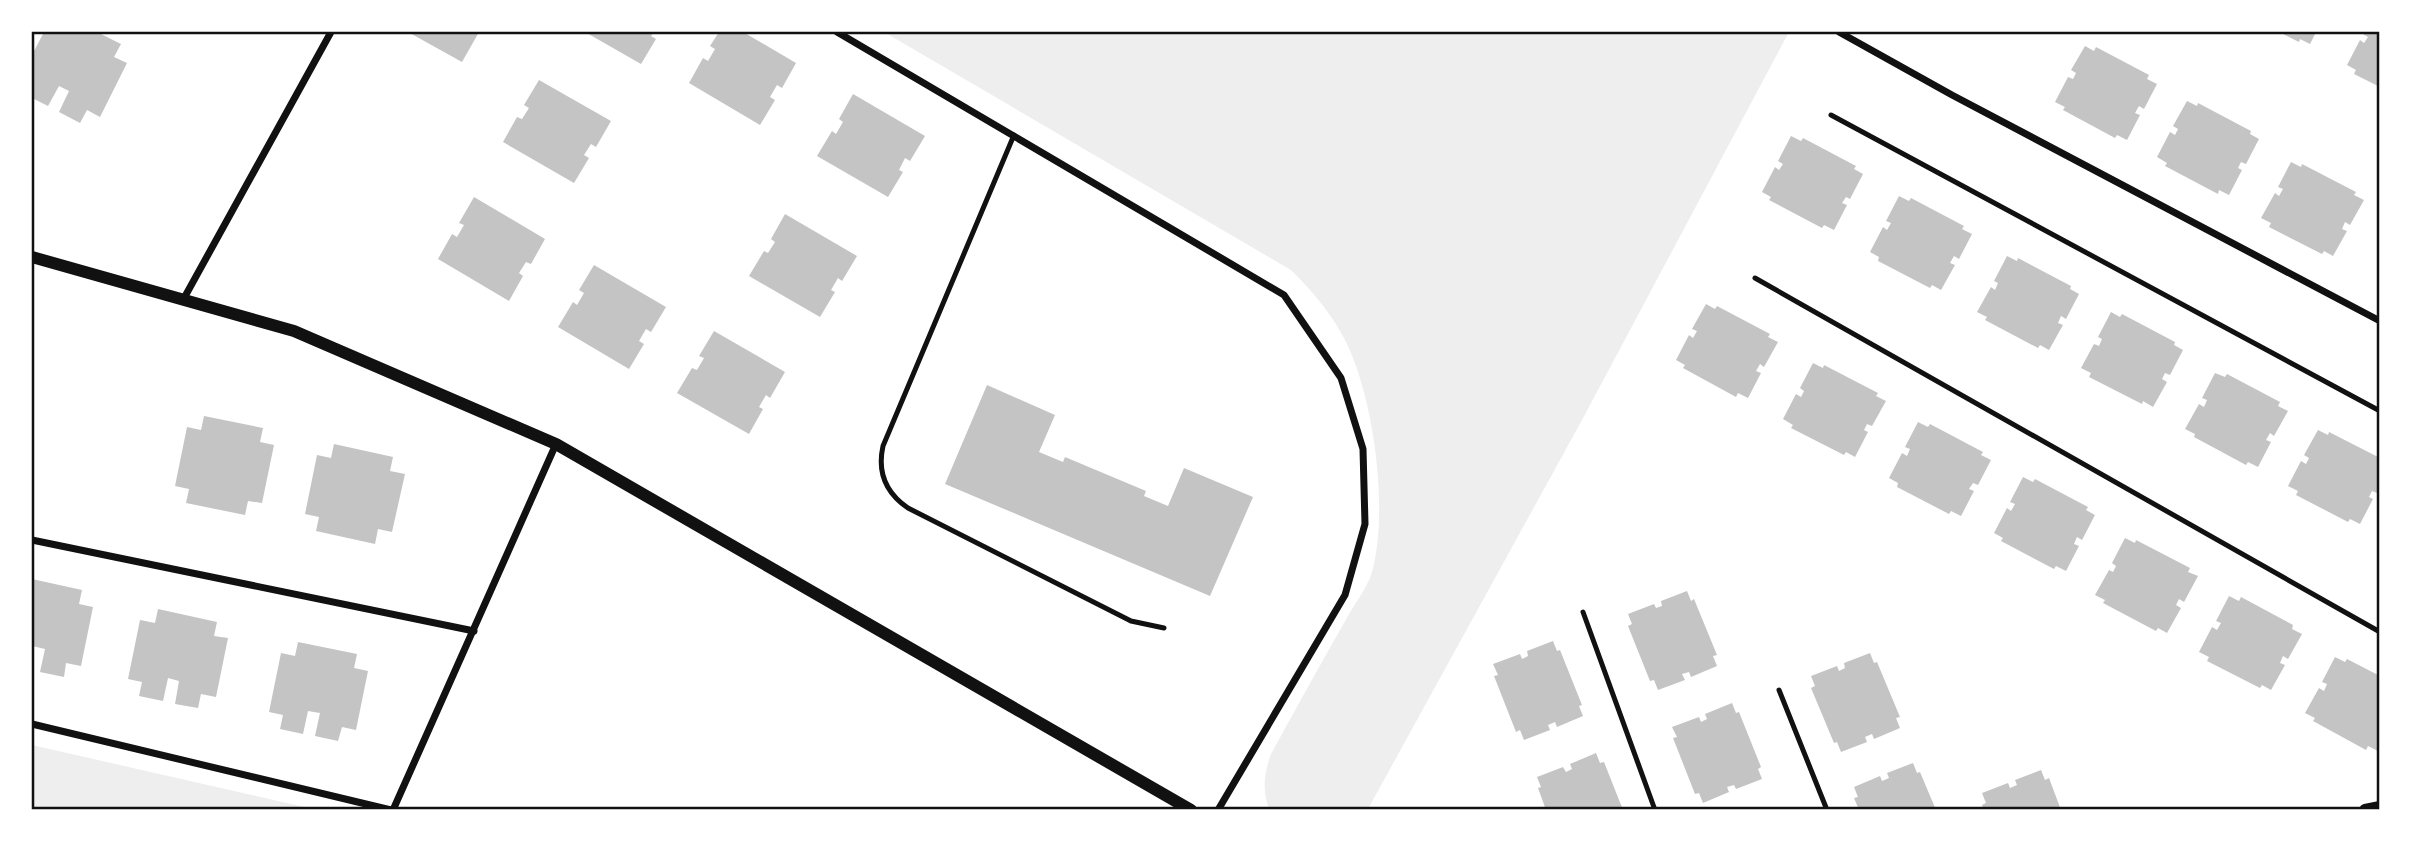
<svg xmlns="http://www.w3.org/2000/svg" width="2411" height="841" font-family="'DejaVu Sans',sans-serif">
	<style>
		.green { fill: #eee }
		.building { fill: #c4c4c4 }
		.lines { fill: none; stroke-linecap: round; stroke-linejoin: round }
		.service { stroke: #111; stroke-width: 5 }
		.minor { stroke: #111; stroke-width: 7 }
		.tertiary { stroke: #111; stroke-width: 12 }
		.neatline { fill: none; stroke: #111; stroke-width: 2.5 }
	</style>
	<rect width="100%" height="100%" fill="#fff"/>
	<path class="green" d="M884,32H1789L1582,420L1368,809H1269C1262,790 1264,773 1271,754C1295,710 1319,667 1344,623C1352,607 1367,589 1372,572C1389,510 1374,399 1346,342C1332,314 1313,292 1291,270Z
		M32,745L313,809H32Z"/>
	<path class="building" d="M44,32H97L121,44L114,57L127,63L100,117L87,110L80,123L59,112L69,91L59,86L48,106L32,98L33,82L32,81V55Z
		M408,32H479L462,62Z
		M585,32H654L651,36L656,39L641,64Z
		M719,32H743L796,63L782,88L777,85L770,97L775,100L760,125L689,83L703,58L708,61L715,49L710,46Z
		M2279,32H2316L2310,44L2300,39L2299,42Z
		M2365,32H2380V87L2354,74L2356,70L2347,65L2360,40L2364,43L2368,37L2363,34Z
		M2085,46L2094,51L2096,47L2149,75L2147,79L2157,84L2144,109L2139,106L2135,113L2140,115L2127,140L2117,135L2115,138L2063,110L2065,107L2055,102L2068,77L2073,79L2076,73L2071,70Z
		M539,80L611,121L596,147L591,144L584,155L589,158L574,183L503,142L517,117L522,119L529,108L524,105Z
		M853,94L925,136L910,161L905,158L899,170L903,172L888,197L817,156L832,131L836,134L843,122L839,119Z
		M2187,101L2197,106L2198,103L2251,131L2250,134L2259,139L2246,164L2241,162L2238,168L2242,170L2229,195L2219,190L2218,194L2165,166L2167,163L2157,157L2170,132L2175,135L2178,129L2173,126Z
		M1791,136L1801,141L1803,138L1856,166L1854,169L1863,174L1850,199L1846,197L1842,203L1847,205L1834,230L1824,225L1822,228L1769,200L1771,197L1762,192L1775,167L1779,170L1783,164L1778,161Z
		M2291,162L2301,167L2302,164L2356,192L2354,195L2364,200L2350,225L2345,222L2342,229L2347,231L2333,256L2324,251L2322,254L2269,227L2271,223L2261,218L2275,193L2279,196L2283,189L2278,187Z
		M1899,196L1909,201L1911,198L1964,226L1962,229L1972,234L1959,259L1954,256L1950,263L1955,265L1941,290L1932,285L1930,288L1878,261L1879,257L1870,252L1883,227L1887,230L1891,223L1886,221Z
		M474,197L545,239L531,264L526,262L519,273L523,276L509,301L438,259L452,234L457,237L464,225L459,223Z
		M785,214L857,256L842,281L838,278L831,290L835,292L820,317L749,276L764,251L768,253L775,242L771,239Z
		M2007,256L2017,261L2018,258L2071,286L2070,289L2079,294L2066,319L2061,316L2058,323L2063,325L2049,350L2040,345L2038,348L1985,320L1987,317L1977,312L1991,287L1995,290L1998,283L1994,281Z
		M594,265L666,307L651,332L646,329L639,341L644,344L629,369L558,327L573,302L577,305L584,293L579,290Z
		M1706,304L1715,309L1717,306L1770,334L1768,337L1778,342L1764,367L1760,364L1756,371L1761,373L1748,398L1738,393L1736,397L1683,368L1685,365L1676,360L1689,335L1693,338L1697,331L1692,329Z
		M2111,312L2120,317L2122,314L2175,342L2174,345L2183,350L2170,375L2165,373L2162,379L2167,382L2153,407L2143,401L2142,404L2089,377L2091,373L2081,368L2094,344L2099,346L2102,339L2098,337Z
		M714,331L785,372L770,398L766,395L759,407L763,409L749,434L677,393L692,368L697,370L704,358L699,356Z
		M1813,363L1823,368L1824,365L1878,393L1876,396L1886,401L1872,426L1867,424L1864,430L1868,432L1855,457L1846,452L1844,455L1791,428L1793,425L1783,419L1796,394L1801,397L1804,391L1800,388Z
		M2215,373L2225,377L2227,374L2280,402L2278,406L2288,411L2274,436L2270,433L2266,440L2271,442L2258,467L2248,462L2246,465L2194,437L2195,434L2185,429L2199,404L2204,407L2207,400L2202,398Z
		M987,385L1055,415L1039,452L1063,462L1065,457L1146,491L1144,496L1168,506L1184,468L1253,497L1210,596L945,484Z
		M204,416L263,428L260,442L274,445L262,503L248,501L245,515L186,503L189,489L175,486L187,427L201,430Z
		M1918,422L1928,427L1930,424L1983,452L1981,455L1991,460L1978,485L1973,483L1969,489L1974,491L1961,516L1951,511L1949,514L1897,487L1898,483L1889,478L1902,453L1907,456L1910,449L1905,447Z
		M2318,430L2328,435L2329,432L2380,458V488L2377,493L2372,491L2369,497L2373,499L2360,524L2350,519L2348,522L2296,495L2298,491L2288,486L2301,461L2306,464L2309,458L2304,455Z
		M334,444L393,457L390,471L405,474L392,532L378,529L375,544L316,531L319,517L305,514L317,455L331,458Z
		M2023,477L2033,482L2035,479L2088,507L2086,510L2095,515L2082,540L2077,537L2074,544L2079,546L2066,571L2056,566L2054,569L2001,541L2003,538L1994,533L2007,508L2011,511L2015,504L2010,502Z
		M2125,538L2135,543L2136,540L2190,568L2188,572L2198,576L2184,602L2179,599L2176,605L2181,608L2167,633L2158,628L2156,631L2103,603L2105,600L2095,595L2109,570L2113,572L2116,566L2112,563Z
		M32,579L82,590L79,604L93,607L81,666L66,663L64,677L40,672L45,649L32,646Z
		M1687,591L1691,601L1694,599L1717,655L1713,656L1717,666L1691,677L1689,672L1682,674L1685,680L1658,690L1654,680L1650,681L1628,626L1632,624L1628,614L1654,604L1656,608L1662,606L1661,601Z
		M2229,596L2239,601L2241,597L2293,625L2292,629L2302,634L2288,659L2283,656L2280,663L2285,665L2271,690L2262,685L2260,688L2207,661L2209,657L2199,652L2212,627L2217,630L2221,623L2216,621Z
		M158,609L217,622L214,636L228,638L216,697L201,694L198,708L175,704L179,681L168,678L163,701L139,696L142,682L128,679L140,620L155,623Z
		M1553,641L1557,651L1560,650L1582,705L1579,706L1583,716L1557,727L1555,722L1548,725L1550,730L1524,740L1520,730L1516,732L1494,676L1498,675L1493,664L1520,654L1522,659L1528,656L1527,651Z
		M298,642L357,654L354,668L368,671L356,730L342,727L338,741L315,736L320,713L308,711L303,734L280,729L283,715L269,712L281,653L295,656Z
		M1870,653L1874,663L1877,662L1900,717L1896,718L1900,728L1874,739L1872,734L1865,737L1867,742L1841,752L1837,742L1834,743L1811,688L1815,686L1811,676L1837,666L1839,671L1845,668L1844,663Z
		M2335,657L2345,662L2347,659L2380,676L2378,751L2368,746L2366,750L2313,721L2315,718L2305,713L2319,688L2324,691L2327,684L2322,682Z
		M1732,703L1736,713L1739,712L1761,767L1758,769L1762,779L1736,789L1734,785L1727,787L1729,792L1703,803L1699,793L1695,794L1673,738L1677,737L1672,727L1699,717L1701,722L1707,719L1705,714Z
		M1596,753L1600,763L1604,762L1623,810H1546L1538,788L1541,787L1537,777L1563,767L1566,772L1572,769L1570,764Z
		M1913,763L1917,773L1920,772L1936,810H1859L1854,798L1858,797L1854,787L1880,776L1882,781L1889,778L1887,773Z
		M2041,770L2045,780L2049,778L2061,810H1984L1982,805L1986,803L1982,793L2008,783L2010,788L2017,785L2015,780Z"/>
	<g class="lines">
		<path class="service" d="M1831,115L2380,411
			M1014,135L883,446C877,473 886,493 908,508L1131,621L1164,628
			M1755,278L2380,632
			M1583,612L1655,810
			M1779,690L1827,810"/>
		<path class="minor" d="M837,32L1284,295L1341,378L1363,449L1365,524L1345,595L1218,810
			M1839,32L1952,95L2380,321
			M183,300L331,32
			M32,540L474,631
			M32,724L391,810
			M393,810L556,444"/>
		<path class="tertiary" d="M32,257L294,331L556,444L1191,810
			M2365,810L2380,807"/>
	</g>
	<rect width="2411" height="841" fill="none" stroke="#ffffff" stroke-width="66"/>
	<rect x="33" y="33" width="2345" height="775" class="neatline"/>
</svg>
